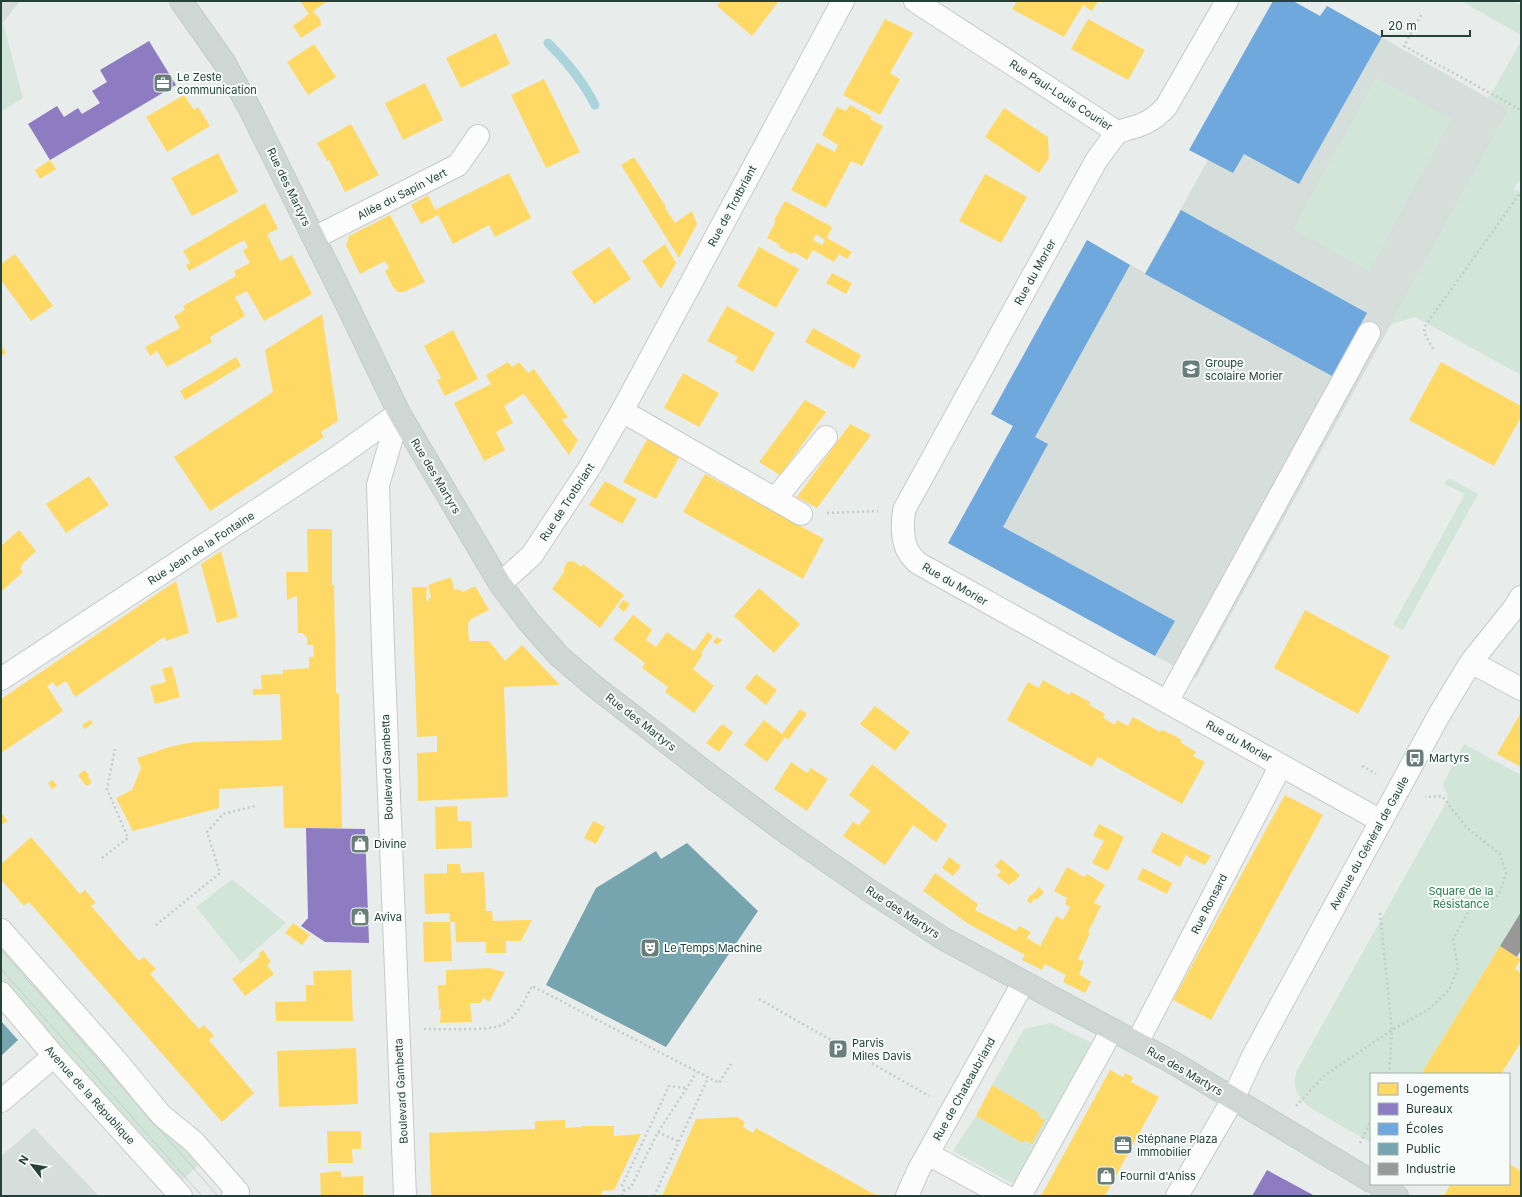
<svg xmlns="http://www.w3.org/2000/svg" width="1522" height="1197" font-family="Inter,sans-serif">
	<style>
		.built { fill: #d6dedb }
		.green { fill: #d1e6d8 }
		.homes { fill: #ffd966; fill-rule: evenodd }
		.offices { fill: #8e7cc3 }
		.schools { fill: #6fa8dc }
		.public { fill: #76a5af }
		.industry { fill: #999 }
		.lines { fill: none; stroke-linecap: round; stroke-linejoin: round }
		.stream { stroke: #a9d4db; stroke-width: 9 }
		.minor-casing { stroke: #c5cac8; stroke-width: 24 }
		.major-casing { stroke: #c3ccc9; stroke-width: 24 }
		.path { stroke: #c3ccca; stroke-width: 2.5; stroke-dasharray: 2 3; stroke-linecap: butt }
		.minor { stroke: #fcfcfc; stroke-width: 22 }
		.major { stroke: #cfd7d5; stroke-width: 22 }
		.tram { stroke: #c9cdcc; stroke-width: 1 }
		.labels { text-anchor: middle; stroke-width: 4; stroke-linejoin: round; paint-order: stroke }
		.poi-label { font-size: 11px; fill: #24423a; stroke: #f7fbf9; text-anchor: start }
		.street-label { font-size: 11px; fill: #24423a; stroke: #f7fbf9 }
		.park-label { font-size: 11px; fill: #2d7a4b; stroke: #f7fbf9 }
	</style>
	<rect width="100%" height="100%" fill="#e8edeb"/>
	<path class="built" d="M1,1H20L1,25Z
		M1273,1H1293L1320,16L1327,6L1509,110L1196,678L948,543L1013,426L991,414L1087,240L1145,273L1208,160L1231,77Z
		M34,1128L99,1196H1V1156Z"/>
	<path class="green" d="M1461,1H1513L1521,5V35Z
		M3,23L23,98L1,112V25Z
		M1521,41V178L1514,189L1521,193V375L1415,317L1391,324L1509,110L1487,98L1493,91Z
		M1376,78L1451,119L1369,271L1293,229Z
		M1451,479L1478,494L1403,630L1393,625L1465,494L1445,484L1446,480Z
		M1464,744L1521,775V912L1421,1074H1371V1143L1309,1107C1297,1096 1293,1090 1296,1072L1448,799L1443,784Z
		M232,879L286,923L241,963L196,907Z
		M1,941L203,1161L180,1182L1,980Z
		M1051,1023L1092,1043L1089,1066L1026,1176L1011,1183L953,1151L976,1116L1023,1143L1025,1140L1032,1143L1045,1120L1038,1116L1039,1113L992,1085L1024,1029Z"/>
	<path class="homes" d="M300,1H328L313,11L320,19L321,25L301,38L293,26L309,14Z
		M721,1H779L752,36L717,6Z
		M1017,1H1098L1092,11L1083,5L1064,37L1012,9Z
		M885,19L913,33L890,73L900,79L880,115L843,95Z
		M1088,19L1145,50L1128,80L1071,49Z
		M496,33L510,64L461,88L446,58Z
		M314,44L336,77L308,95L287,62Z
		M544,79L580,152L546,168L511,95Z
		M425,83L443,120L403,140L385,103Z
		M184,95L194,110L198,107L210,126L167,152L146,117Z
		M850,105L872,117L870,119L883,126L862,166L851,161L826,208L791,190L817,143L835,152L838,145L822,135L837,107L846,111Z
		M1004,108L1048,137L1049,158L1039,173L985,137Z
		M351,124L379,175L345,192L329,160L327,161L317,143Z
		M218,153L238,192L192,216L171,178Z
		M634,157L666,207L665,208L675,223L692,211L697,224L679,258L621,165Z
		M50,160L56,169L40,179L35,170Z
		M509,173L531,218L495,237L489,225L453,244L438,215L421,224L411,205L428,195L435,210Z
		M985,174L1027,197L1001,243L959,221Z
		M785,201L832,227L827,238L852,252L847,259L839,254L834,262L813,250L807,260L794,252L792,254L779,247L780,245L767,238L776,221L774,220ZM816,234L825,240L822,245L813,240Z
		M265,203L278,229L267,234L280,261L292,255L312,294L264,321L247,291L235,297L245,316L210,337L212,342L167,367L157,351L150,356L145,347L180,328L174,316L185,310L183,306L236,276L234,271L250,263L243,251L248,247L244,240L189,271L186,265L190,263L183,251Z
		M390,215L425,282L404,292H398L393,287L385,271L389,268L385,261L360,274L346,245L349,236Z
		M665,244L676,263L661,289L642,261Z
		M609,247L631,279L594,304L571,272Z
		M759,247L799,269L776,308L737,286Z
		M15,254L53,306L31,321L1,280V264Z
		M832,273L852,283L846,294L826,283Z
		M727,306L775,333L753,372L735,362L738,357L707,341Z
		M322,314L338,421L321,432L324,437L210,511L174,457L273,392L265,350Z
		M813,328L861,355L854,369L805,342Z
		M453,330L478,379L445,396L437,380L441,378L424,346Z
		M1,345L6,353L1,356Z
		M236,357L241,366L185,400L180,391Z
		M508,362L512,367L519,362L528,373L534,369L568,417L562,420L578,440L569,455L524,394L504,406L513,423L496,432L505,450L484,461L454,403L491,384L486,375Z
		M1441,362L1521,406V417L1494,466L1409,420Z
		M683,373L719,393L699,427L664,408Z
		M805,400L826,412L780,475L759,462Z
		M850,424L871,435L817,508L797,497Z
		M648,438L680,456L656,499L623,482Z
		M705,474L824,539L803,579L683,512Z
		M89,476L109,505L66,533L46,504Z
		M605,481L637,499L622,524L589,505Z
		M307,529H332V585H334L336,693L339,694L342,828H284L283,786L219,789V808L133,831L116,798L132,790L141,768L137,758L169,747L193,742L282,740L280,694L253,695V689H262L261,675L283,674V670L309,668V657H314L313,645H307V637L302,633H298L297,596L287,600L286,572H308Z
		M19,530L36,551L21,565L23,566L20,568L23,572L2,591L1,546Z
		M221,551L238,617L217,623L201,564Z
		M573,561L582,567L583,564L624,595L600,628L552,589L564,572V568L567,562Z
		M451,577L454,590L458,589L463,592L475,586L489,610L471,619L468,624L469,641H489L505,661L522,645L560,685L504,687L508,797L418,801L417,753L437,752V736L417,737L412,587H427L426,602L431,597L428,585Z
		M176,581L189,633L166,641L164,637L75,697L66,681L56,687L53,682L47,686L63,711L1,753V699Z
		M759,588L800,624L774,653L734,616Z
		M623,600L630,604L624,612L618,607Z
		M1305,610L1390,656L1358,714L1274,668Z
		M633,615L652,630L646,640L656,647L667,632L694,651L708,632L713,636L701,653L703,654L693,669L714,686L694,713L665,692L668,687L642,668L645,663L613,639Z
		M717,637L722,640L717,645L713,642Z
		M172,666L180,697L155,704L150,686L166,682L162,669Z
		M756,674L777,690L766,705L745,688Z
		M1043,680L1069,695L1071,692L1090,702L1089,705L1105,714L1103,718L1115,725L1117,720L1128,726L1133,717L1160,732L1162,730L1173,735L1182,740L1180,742L1196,752L1193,756L1205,762L1182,804L1098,757L1092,767L1007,720L1028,682L1039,688Z
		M875,706L910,732L895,751L860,724Z
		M800,709L807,714L788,740L785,737L767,762L744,745L764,720L782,734Z
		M1520,714H1521V767L1497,754Z
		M90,720L93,723L85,729L82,725Z
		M722,724L733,732L719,752L706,743Z
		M791,762L807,773L811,768L828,779L807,811L774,789Z
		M872,764L947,825L936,842L913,825L885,865L843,836L853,822L859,825L870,811L849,795Z
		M85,770L89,775L88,776L92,783L86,786L78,775Z
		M53,780L57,786L52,789L48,783Z
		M1285,795L1323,815L1211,1020L1173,1000Z
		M457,806L458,821H471L472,848L436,849L435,807Z
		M1,813L8,821L1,825Z
		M593,821L605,827L596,844L584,838Z
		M1099,824L1124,837L1108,871L1092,863L1104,841L1093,836Z
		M1162,832L1211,856L1205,865L1190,858L1186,854L1180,867L1151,852Z
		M31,837L80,894L85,890L96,903L91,906L139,961L144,957L156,969L150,974L199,1029L204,1025L214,1036L209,1040L254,1093L222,1122L29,902L24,906L1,880V864Z
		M949,857L961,866L953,876L942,868Z
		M1001,859L1020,875L1014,882L1013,881L1009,885L997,876L1001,871L995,866Z
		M447,864H460L461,873L484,872L486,911H492L493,921L532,920L521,941H506V953H486V942H456L455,922H450L452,961L424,962L423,922H450L449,913L425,914L424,874L447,873Z
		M1067,867L1084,877L1087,874L1105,885L1094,903L1101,906L1088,932L1090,933L1078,959L1084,962L1079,974L1091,982L1085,993L1063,982L1066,975L1045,964L1042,970L1022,960L1025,955L967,923L923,891L935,873L978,904L975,910L1016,931L1019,926L1031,932L1027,938L1040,946L1056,916L1063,920L1070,907L1065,904L1067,898L1054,891Z
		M1143,868L1172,883L1167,894L1137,879Z
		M1039,887L1044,892L1037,900L1034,898L1031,904L1027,901L1030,895L1031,896Z
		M293,923L310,935L302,945L285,933Z
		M1500,946L1521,959L1515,969L1521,973V1042L1501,1074H1421Z
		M263,950L271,962L267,965L274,974L245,996L232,979L260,956L259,953Z
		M489,968L505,972L489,1002L483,998L481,1003H470L472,1022L440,1023L441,1009L439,1010L438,985H446V970Z
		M351,970L353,1021H276L275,1002L306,1001V985H314L313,971Z
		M356,1048L358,1104L279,1107L277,1051Z
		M1110,1070L1123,1077L1125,1073L1133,1077L1131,1082L1159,1097L1105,1196H1041Z
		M992,1085L1039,1113L1038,1116L1045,1120L1032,1144L1025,1140L1023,1143L976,1116Z
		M737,1117L745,1122L743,1127L753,1133L756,1128L877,1196H662L696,1119Z
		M565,1120V1128L582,1127L581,1126H614V1136L641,1134L614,1190L602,1191V1196H431L429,1133L535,1129V1121Z
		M327,1131H361V1149H352L353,1163H328Z
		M1509,1164L1521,1171V1196H1444L1450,1185L1448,1184H1509Z
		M341,1171V1177L363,1176V1196H321L320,1173Z"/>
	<path class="offices" d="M149,41L176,85L50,160L28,124L57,106L64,117L78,108L82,114L100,103L92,91L107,82L100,70Z
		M306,828L365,829L369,943L325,942L301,926L308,918Z
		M1267,1170L1315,1196H1252Z"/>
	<path class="schools" d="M1273,1H1293L1320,16L1327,6L1382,37L1299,184L1244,154L1233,173L1189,150Z
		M1181,210L1367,313L1332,376L1145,274Z
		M1087,240L1130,265L1035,437L1048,444L1003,527L1175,621L1155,656L948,543L1013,426L991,414Z"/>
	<path class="public" d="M687,843L758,911L666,1047L546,985L596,888L656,851L661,859Z
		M1,1021L18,1040L1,1056Z"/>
	<path class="industry" d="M1521,912V950L1517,957L1500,946Z"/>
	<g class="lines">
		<path class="stream" d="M548,43C567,62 583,81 595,105"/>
		<g class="minor-casing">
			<path id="minor" d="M915,1L1117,132C1139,126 1150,124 1166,107L1227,1
				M1117,132L1096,161L904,510C902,526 901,546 913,558C915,561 919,564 923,566L1381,821
				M314,238L458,165L478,136
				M622,411L801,514
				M399,413L378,485L383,646L405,1196
				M775,499L826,437
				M500,584L532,555L590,467L622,411L843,1
				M1471,662L1521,689
				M1,679L339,456L399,413
				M1167,702L1369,333
				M1,930L115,1059L161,1115L194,1142L238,1192L233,1196
				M1,993L54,1056L181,1196
				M1137,1043L1281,765
				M1,1101L54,1056
				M928,1154L1005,1196
				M907,1196L918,1171L1023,983
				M1020,1196L1112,1030
				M1177,1196L1233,1099L1253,1056L1439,715L1471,662L1515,607L1521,597"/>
		</g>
		<g class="major-casing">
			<path id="major" d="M181,1L224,62L251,111L351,313L399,413L500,584L528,621L559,656L594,686L713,778L788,834L870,891L944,939L1172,1062L1371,1181
				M1377,1184L1397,1196"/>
		</g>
		<path class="path" d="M1421,15L1404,46L1521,110
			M1433,349L1424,332L1425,326L1521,192
			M827,513L878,511
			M1362,766L1376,774
			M102,858L128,838L107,789L115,749
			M1380,913L1392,1030L1389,1074
			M156,925L220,873L207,832L223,814L255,806
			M759,999L929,1096
			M424,1029C439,1029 492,1031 502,1025C517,1017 525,1000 532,986L719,1083L731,1064
			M1296,1106L1325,1075L1392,1030L1429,1009L1449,990L1458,968L1453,939L1469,910L1499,895L1506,873L1500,854L1467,828L1442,796L1425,797
			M658,1132L679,1142
			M1360,1143L1371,1121
			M624,1191L622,1186L669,1086L687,1088
			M622,1196L624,1191L631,1187L658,1132L687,1088L696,1072
			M654,1196L708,1078"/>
		<use href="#minor" class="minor"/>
		<use href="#major" class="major"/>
		<path class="tram" d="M1,950L218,1196
			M1,969L202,1196"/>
	</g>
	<defs>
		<g id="office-square" transform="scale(1)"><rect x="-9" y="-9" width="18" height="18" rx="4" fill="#697e78" stroke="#f7fbf9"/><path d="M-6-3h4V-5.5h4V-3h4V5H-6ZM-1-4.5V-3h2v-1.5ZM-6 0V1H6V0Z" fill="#fff"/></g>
		<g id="school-square" transform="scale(1)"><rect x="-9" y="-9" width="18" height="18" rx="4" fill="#697e78" stroke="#f7fbf9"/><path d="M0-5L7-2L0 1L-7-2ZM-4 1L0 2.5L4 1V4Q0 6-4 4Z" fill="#fff"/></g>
		<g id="bus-square" transform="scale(1)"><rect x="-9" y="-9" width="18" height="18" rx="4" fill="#697e78" stroke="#f7fbf9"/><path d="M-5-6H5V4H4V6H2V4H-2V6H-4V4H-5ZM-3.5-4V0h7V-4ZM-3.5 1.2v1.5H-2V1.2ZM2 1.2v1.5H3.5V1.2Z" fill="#fff"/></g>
		<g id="shop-square" transform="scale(1)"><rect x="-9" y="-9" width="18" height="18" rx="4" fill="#697e78" stroke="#f7fbf9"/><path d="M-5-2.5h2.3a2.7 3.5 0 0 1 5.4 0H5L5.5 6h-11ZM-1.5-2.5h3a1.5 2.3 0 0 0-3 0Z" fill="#fff"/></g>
		<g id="theatre-square" transform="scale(1)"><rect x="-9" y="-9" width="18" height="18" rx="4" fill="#697e78" stroke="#f7fbf9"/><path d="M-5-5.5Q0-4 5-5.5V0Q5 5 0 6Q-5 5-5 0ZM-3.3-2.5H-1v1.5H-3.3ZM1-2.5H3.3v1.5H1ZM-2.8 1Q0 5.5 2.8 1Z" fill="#fff"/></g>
		<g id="parking-square" transform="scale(1)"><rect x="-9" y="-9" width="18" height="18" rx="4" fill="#697e78" stroke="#f7fbf9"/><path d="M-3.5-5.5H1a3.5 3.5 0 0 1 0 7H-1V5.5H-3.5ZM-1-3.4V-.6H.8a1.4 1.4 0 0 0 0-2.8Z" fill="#fff"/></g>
	</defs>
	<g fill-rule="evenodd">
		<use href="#office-square" x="163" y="83"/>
		<use href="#school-square" x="1191" y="369"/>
		<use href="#bus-square" x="1415" y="758"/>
		<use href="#shop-square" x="360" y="844"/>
		<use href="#shop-square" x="360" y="917"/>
		<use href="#theatre-square" x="650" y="948"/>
		<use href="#parking-square" x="838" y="1049"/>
		<use href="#office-square" x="1123" y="1145"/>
		<use href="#shop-square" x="1106" y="1176"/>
	</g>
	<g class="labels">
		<g class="poi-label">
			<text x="177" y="81">Le Zeste<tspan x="177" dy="13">communication</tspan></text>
			<text x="1205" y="367">Groupe<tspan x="1205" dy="13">scolaire Morier</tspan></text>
			<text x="1429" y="762">Martyrs</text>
			<text x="374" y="848">Divine</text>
			<text x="374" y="921">Aviva</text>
			<text x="664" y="952">Le Temps Machine</text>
			<text x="852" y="1047">Parvis<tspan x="852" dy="13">Miles Davis</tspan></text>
			<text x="1137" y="1143">Stéphane Plaza<tspan x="1137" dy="13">Immobilier</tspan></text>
			<text x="1120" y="1180">Fournil d'Aniss</text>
		</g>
		<g class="street-label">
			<text transform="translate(1061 95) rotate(33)" y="4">Rue Paul-Louis Courier</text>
			<text transform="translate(289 187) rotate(64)" y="4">Rue des Martyrs</text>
			<text transform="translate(402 194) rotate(-27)" y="4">Allée du Sapin Vert</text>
			<text transform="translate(732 206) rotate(-62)" y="4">Rue de Trotbriant</text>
			<text transform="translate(1035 272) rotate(-61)" y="4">Rue du Morier</text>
			<text transform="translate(436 476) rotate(59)" y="4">Rue des Martyrs</text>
			<text transform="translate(567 502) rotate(-57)" y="4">Rue de Trotbriant</text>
			<text transform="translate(201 548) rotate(-33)" y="4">Rue Jean de la Fontaine</text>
			<text transform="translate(955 584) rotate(30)" y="4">Rue du Morier</text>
			<text transform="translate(641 722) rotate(38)" y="4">Rue des Martyrs</text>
			<text transform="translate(1239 741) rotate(29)" y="4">Rue du Morier</text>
			<text transform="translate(387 767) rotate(-92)" y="4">Boulevard Gambetta</text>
			<text transform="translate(1369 843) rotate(-61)" y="4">Avenue du Général de Gaulle</text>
			<text transform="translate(1209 904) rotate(-63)" y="4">Rue Ronsard</text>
			<text transform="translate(903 912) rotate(33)" y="4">Rue des Martyrs</text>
			<text transform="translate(1185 1071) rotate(30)" y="4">Rue des Martyrs</text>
			<text transform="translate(964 1089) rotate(-61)" y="4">Rue de Chateaubriand</text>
			<text transform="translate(401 1091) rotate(-93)" y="4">Boulevard Gambetta</text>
			<text transform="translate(90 1095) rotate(48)" y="4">Avenue de la République</text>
		</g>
		<g class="park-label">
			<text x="1461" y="895">Square de la<tspan x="1461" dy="13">Résistance</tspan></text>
		</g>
	</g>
	<rect width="1522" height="1197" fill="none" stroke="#24423a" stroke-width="4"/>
	<rect x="1370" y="1073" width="140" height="112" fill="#f7fbf9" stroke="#a3b1ad"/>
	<rect x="1378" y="1083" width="20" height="12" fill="#ffd966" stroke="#a3b1ad"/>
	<text x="1406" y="1093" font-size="12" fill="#24423a">Logements</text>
	<rect x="1378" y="1103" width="20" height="12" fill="#8e7cc3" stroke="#a3b1ad"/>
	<text x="1406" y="1113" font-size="12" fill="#24423a">Bureaux</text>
	<rect x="1378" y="1123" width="20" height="12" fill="#6fa8dc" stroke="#a3b1ad"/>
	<text x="1406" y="1133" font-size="12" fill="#24423a">Écoles</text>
	<rect x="1378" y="1143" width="20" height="12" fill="#76a5af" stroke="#a3b1ad"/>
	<text x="1406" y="1153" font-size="12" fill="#24423a">Public</text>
	<rect x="1378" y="1163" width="20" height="12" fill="#999999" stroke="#a3b1ad"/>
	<text x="1406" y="1173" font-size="12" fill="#24423a">Industrie</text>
	<g transform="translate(32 1165) rotate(301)" stroke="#f7fbf9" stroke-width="3" paint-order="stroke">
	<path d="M0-3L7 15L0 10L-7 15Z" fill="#24423a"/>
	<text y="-6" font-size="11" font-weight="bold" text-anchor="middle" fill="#24423a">N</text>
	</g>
	<path d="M1382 30v6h88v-6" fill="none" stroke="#24423a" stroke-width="2"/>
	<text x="1388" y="30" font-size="12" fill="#24423a" stroke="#f7fbf9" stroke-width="3" paint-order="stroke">20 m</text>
</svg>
